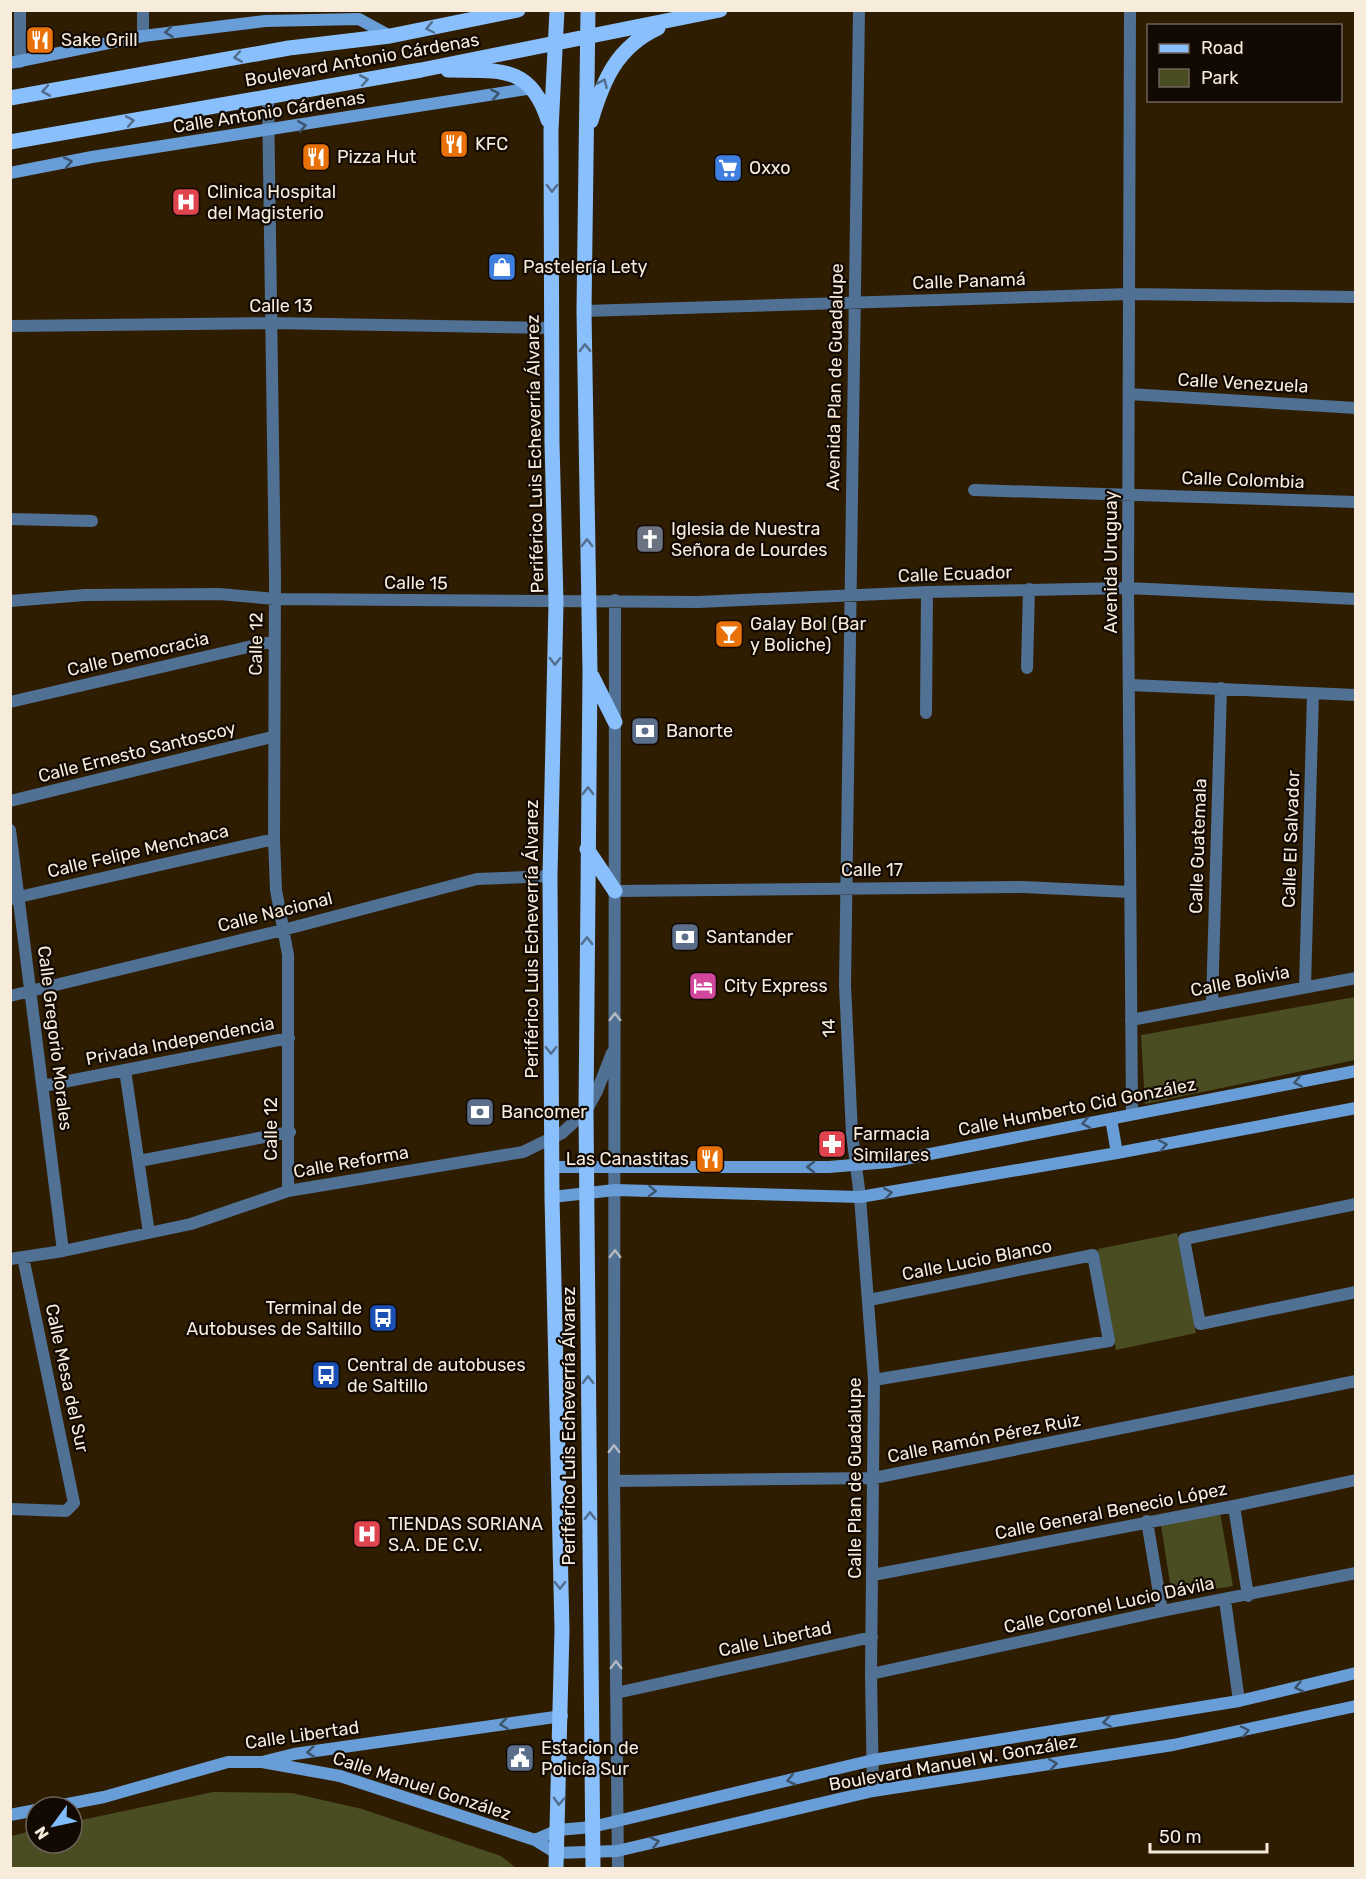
<svg xmlns="http://www.w3.org/2000/svg" width="1366" height="1879" font-family="Rubik,sans-serif">
	<style>
		.green { fill: #4a4c21 }
		.lines { fill: none; stroke-linecap: round; stroke-linejoin: round }
		.street { stroke: #507094; stroke-width: 12 }
		.secondary { stroke: #689dd7; stroke-width: 12 }
		.primary { stroke: #89bffc; stroke-width: 15 }
		.oneway { stroke: #536d8c }
		.oneway2 { stroke: #3c536c }
		.oneway3 { stroke: #b4babf }
		.labels { text-anchor: middle; stroke-width: 4.5; stroke-linejoin: round; paint-order: stroke }
		.poi-label { font-size: 18px; fill: #f7ebdb; stroke: #110902; text-anchor: start }
		.street-label { font-size: 18px; fill: #f7ebdb; stroke: #110902 }
	</style>
	<rect width="100%" height="100%" fill="#2f1d02"/>
	<path class="green" d="M1355,997V1060L1145,1104L1141,1035Z
		M1177,1233L1196,1333L1116,1350L1098,1249Z
		M1220,1513L1233,1586L1172,1596L1161,1525Z
		M213,1792L292,1793L362,1809L501,1856L516,1868H11V1836L36,1830V1843H72V1822Z"/>
	<g class="lines">
		<path class="street" d="M20,10V62
			M143,10V36
			M859,10L845,985L852,1134L860,1197L874,1380L871,1674L873,1791
			M1130,10L1128,588L1132,1114
			M268,97L275,578L274,839L276,890L288,955V1191
			M584,311L1129,294L1356,297
			M10,326L272,323L552,328
			M1129,394L1356,408
			M974,490L1356,502
			M10,519L92,521
			M615,600L614,1481L618,1868
			M10,601L85,595L219,594L275,599L698,602L927,592L1128,588L1356,599
			M1027,668L1029,589
			M1130,685L1356,695
			M10,702L274,641
			M926,713L927,592
			M10,801L272,737
			M10,830L63,1251
			M615,891L1023,887L1129,892
			M10,899L274,839
			M1305,987L1313,693
			M10,996L283,930L477,879L550,876
			M1212,1004L1221,688
			M1131,1020L1356,978
			M125,1070L149,1233
			M43,1086L289,1038
			M139,1161L290,1132
			M1356,1204L1184,1239L1200,1324L1356,1292
			M10,1259L63,1251L191,1224L288,1191L523,1152L562,1133L586,1111L597,1091L612,1053
			M869,1300L1093,1255L1109,1341L874,1380
			M614,1481L874,1478L1356,1381
			M1234,1506L1248,1596
			M10,1509L66,1511L74,1503L23,1257
			M1147,1521L1162,1611
			M873,1575L1234,1506L1356,1480
			M1225,1600L1239,1701
			M871,1674L1162,1611L1356,1573
			M616,1693L872,1637"/>
		<path class="secondary" d="M10,63L143,36L265,21L359,19L390,36
			M10,173L92,157L533,88
			M1111,1119L1117,1153
			M551,1167H829L889,1162L1356,1071
			M552,1197L615,1190L860,1197L1117,1153L1356,1108
			M262,1762L340,1776L535,1840L556,1853L617,1851L873,1791L1173,1745L1356,1706
			M52,1807L104,1797L228,1762H262L294,1754L562,1716
			M10,1815L36,1810
			M535,1840L558,1830L592,1827L873,1760L1239,1701L1356,1673"/>
		<path class="primary" d="M588,10L584,311L590,672L586,1111L593,1868
			M448,70C499,71 530,64 548,120
			M10,98L289,48L390,36L518,10
			M591,121C603,80 617,47 658,28
			M10,142L421,70L720,10
			M592,676L615,722
			M587,849L615,891
			M556,1868L562,1630L552,1197L550,876L556,603L552,442L551,130L557,10"/>
	</g>
	<defs><path id="oneway-chevron" d="M-2-3.5L2.5 0L-2 3.5" fill="none" stroke-width="1.6" stroke-linecap="round" stroke-linejoin="round" transform="scale(1.5)"/></defs>
	<g class="oneway">
		<use href="#oneway-chevron" transform="translate(430 28) rotate(168)"/>
		<use href="#oneway-chevron" transform="translate(238 57) rotate(170)"/>
		<use href="#oneway-chevron" transform="translate(364 80) rotate(-10)"/>
		<use href="#oneway-chevron" transform="translate(603 83) rotate(-66)"/>
		<use href="#oneway-chevron" transform="translate(46 91) rotate(170)"/>
		<use href="#oneway-chevron" transform="translate(130 121) rotate(-10)"/>
		<use href="#oneway-chevron" transform="translate(552 188) rotate(90)"/>
		<use href="#oneway-chevron" transform="translate(585 348) rotate(-91)"/>
		<use href="#oneway-chevron" transform="translate(587 543) rotate(-90)"/>
		<use href="#oneway-chevron" transform="translate(555 661) rotate(91)"/>
		<use href="#oneway-chevron" transform="translate(588 791) rotate(-89)"/>
		<use href="#oneway-chevron" transform="translate(587 941) rotate(-90)"/>
		<use href="#oneway-chevron" transform="translate(551 1050) rotate(90)"/>
		<use href="#oneway-chevron" transform="translate(588 1380) rotate(-91)"/>
		<use href="#oneway-chevron" transform="translate(590 1516) rotate(-90)"/>
		<use href="#oneway-chevron" transform="translate(560 1585) rotate(89)"/>
		<use href="#oneway-chevron" transform="translate(559 1801) rotate(92)"/>
	</g>
	<g class="oneway2">
		<use href="#oneway-chevron" transform="translate(169 32) rotate(173)"/>
		<use href="#oneway-chevron" transform="translate(495 94) rotate(-10)"/>
		<use href="#oneway-chevron" transform="translate(302 126) rotate(-9)"/>
		<use href="#oneway-chevron" transform="translate(68 162) rotate(-11)"/>
		<use href="#oneway-chevron" transform="translate(1298 1082) rotate(169)"/>
		<use href="#oneway-chevron" transform="translate(1086 1123) rotate(169)"/>
		<use href="#oneway-chevron" transform="translate(1163 1145) rotate(-11)"/>
		<use href="#oneway-chevron" transform="translate(811 1167) rotate(180)"/>
		<use href="#oneway-chevron" transform="translate(652 1191) rotate(2)"/>
		<use href="#oneway-chevron" transform="translate(888 1193) rotate(-9)"/>
		<use href="#oneway-chevron" transform="translate(1299 1687) rotate(167)"/>
		<use href="#oneway-chevron" transform="translate(1107 1722) rotate(171)"/>
		<use href="#oneway-chevron" transform="translate(504 1724) rotate(172)"/>
		<use href="#oneway-chevron" transform="translate(1245 1731) rotate(-12)"/>
		<use href="#oneway-chevron" transform="translate(311 1752) rotate(174)"/>
		<use href="#oneway-chevron" transform="translate(1053 1764) rotate(-9)"/>
		<use href="#oneway-chevron" transform="translate(791 1780) rotate(167)"/>
		<use href="#oneway-chevron" transform="translate(655 1842) rotate(-13)"/>
	</g>
	<g class="oneway3">
		<use href="#oneway-chevron" transform="translate(615 1017) rotate(-90)"/>
		<use href="#oneway-chevron" transform="translate(615 1254) rotate(-90)"/>
		<use href="#oneway-chevron" transform="translate(614 1449) rotate(-90)"/>
		<use href="#oneway-chevron" transform="translate(616 1665) rotate(-90)"/>
	</g>
	<defs>
		<g id="restaurant-square" transform="scale(1.5)"><rect x="-9" y="-9" width="18" height="18" rx="4" fill="#e8710a" stroke="#110902"/><path d="M-5-6h1v4h1v-4h1v4h1v-4h1v5L-1.5 .5V6h-2V.5L-5-1ZM5-6V6H3V1.5H1.5Q1.5-4 5-6Z" fill="#fff"/></g>
		<g id="supermarket-square" transform="scale(1.5)"><rect x="-9" y="-9" width="18" height="18" rx="4" fill="#3f7fe0" stroke="#110902"/><path d="M-6-5.5h2.5l.6 2H6L4.5 2H-2.5L-4.4-4H-6ZM-1.5 3.2a1.3 1.3 0 1 0 .1 0ZM3 3.2a1.3 1.3 0 1 0 .1 0Z" fill="#fff"/></g>
		<g id="hospital-square" transform="scale(1.5)"><rect x="-9" y="-9" width="18" height="18" rx="4" fill="#e0444e" stroke="#110902"/><path d="M-5-5h3v3.5h4V-5h3V5h-3V1.5h-4V5h-3Z" fill="#fff"/></g>
		<g id="shop-square" transform="scale(1.5)"><rect x="-9" y="-9" width="18" height="18" rx="4" fill="#3f7fe0" stroke="#110902"/><path d="M-5-2.5h2.3a2.7 3.5 0 0 1 5.4 0H5L5.5 6h-11ZM-1.5-2.5h3a1.5 2.3 0 0 0-3 0Z" fill="#fff"/></g>
		<g id="church-square" transform="scale(1.5)"><rect x="-9" y="-9" width="18" height="18" rx="4" fill="#6b7280" stroke="#110902"/><path d="M-1.2-6h2.4v3.5h3.3v2.4h-3.3V6h-2.4V-.1h-3.3v-2.4h3.3Z" fill="#fff"/></g>
		<g id="bar-square" transform="scale(1.5)"><rect x="-9" y="-9" width="18" height="18" rx="4" fill="#e8710a" stroke="#110902"/><path d="M-6-5H6L.8 .8V4.5H3.5V6h-7V4.5H-.8V.8Z" fill="#fff"/></g>
		<g id="bank-square" transform="scale(1.5)"><rect x="-9" y="-9" width="18" height="18" rx="4" fill="#5c6f8a" stroke="#110902"/><path d="M-6-4H6V4H-6ZM0-2.3a2.3 2.3 0 1 0 0 4.6a2.3 2.3 0 1 0 0-4.6Z" fill="#fff"/></g>
		<g id="hotel-square" transform="scale(1.5)"><rect x="-9" y="-9" width="18" height="18" rx="4" fill="#d1479c" stroke="#110902"/><path d="M-6-4.5h1.5V1H6V5H4.5V3h-9V5H-6ZM-4 0a1.8 1.8 0 1 1 3.6 0ZM.5 0V-2.5h3Q6-2.5 6 0Z" fill="#fff"/></g>
		<g id="pharmacy-square" transform="scale(1.5)"><rect x="-9" y="-9" width="18" height="18" rx="4" fill="#e0444e" stroke="#110902"/><path d="M-2-6h4v4h4v4h-4v4h-4v-4h-4v-4h4Z" fill="#fff"/></g>
		<g id="bus-square" transform="scale(1.5)"><rect x="-9" y="-9" width="18" height="18" rx="4" fill="#1a4fb4" stroke="#110902"/><path d="M-5-6H5V4H4V6H2V4H-2V6H-4V4H-5ZM-3.5-4V0h7V-4ZM-3.5 1.2v1.5H-2V1.2ZM2 1.2v1.5H3.5V1.2Z" fill="#fff"/></g>
		<g id="civic-square" transform="scale(1.5)"><rect x="-9" y="-9" width="18" height="18" rx="4" fill="#5c6f8a" stroke="#110902"/><path d="M-.6-6.5H3V-4.5H.6V-3L4-1V1h2V6H-6V1h2V-1L-.6-3ZM-1.2 2.5V6h2.4V2.5Z" fill="#fff"/></g>
	</defs>
	<g fill-rule="evenodd">
		<use href="#restaurant-square" x="40" y="40"/>
		<use href="#restaurant-square" x="454" y="144"/>
		<use href="#restaurant-square" x="316" y="157"/>
		<use href="#supermarket-square" x="728" y="168"/>
		<use href="#hospital-square" x="186" y="202"/>
		<use href="#shop-square" x="502" y="267"/>
		<use href="#church-square" x="650" y="539"/>
		<use href="#bar-square" x="729" y="634"/>
		<use href="#bank-square" x="645" y="731"/>
		<use href="#bank-square" x="685" y="937"/>
		<use href="#hotel-square" x="703" y="986"/>
		<use href="#bank-square" x="480" y="1112"/>
		<use href="#pharmacy-square" x="832" y="1144"/>
		<use href="#restaurant-square" x="710" y="1159"/>
		<use href="#bus-square" x="383" y="1318"/>
		<use href="#bus-square" x="326" y="1375"/>
		<use href="#hospital-square" x="367" y="1534"/>
		<use href="#civic-square" x="520" y="1758"/>
	</g>
	<g class="labels">
		<g class="poi-label">
			<text x="61" y="46">Sake Grill</text>
			<text x="475" y="150">KFC</text>
			<text x="337" y="163">Pizza Hut</text>
			<text x="749" y="174">Oxxo</text>
			<text x="207" y="198">Clinica Hospital<tspan x="207" dy="21">del Magisterio</tspan></text>
			<text x="523" y="273">Pastelería Lety</text>
			<text x="671" y="535">Iglesia de Nuestra<tspan x="671" dy="21">Señora de Lourdes</tspan></text>
			<text x="750" y="630">Galay Bol (Bar<tspan x="750" dy="21">y Boliche)</tspan></text>
			<text x="666" y="737">Banorte</text>
			<text x="706" y="943">Santander</text>
			<text x="724" y="992">City Express</text>
			<text x="501" y="1118">Bancomer</text>
			<text x="853" y="1140">Farmacia<tspan x="853" dy="21">Similares</tspan></text>
			<text x="689" y="1165" text-anchor="end">Las Canastitas</text>
			<text x="362" y="1314" text-anchor="end">Terminal de<tspan x="362" dy="21">Autobuses de Saltillo</tspan></text>
			<text x="347" y="1371">Central de autobuses<tspan x="347" dy="21">de Saltillo</tspan></text>
			<text x="388" y="1530">TIENDAS SORIANA<tspan x="388" dy="21">S.A. DE C.V.</tspan></text>
			<text x="541" y="1754">Estacion de<tspan x="541" dy="21">Policía Sur</tspan></text>
		</g>
		<g class="street-label">
			<text transform="translate(362 60) rotate(-10)" y="6">Boulevard Antonio Cárdenas</text>
			<text transform="translate(269 112) rotate(-9)" y="6">Calle Antonio Cárdenas</text>
			<text transform="translate(969 281) rotate(-2)" y="6">Calle Panamá</text>
			<text x="281" y="312">Calle 13</text>
			<text transform="translate(835 377) rotate(-89)" y="6">Avenida Plan de Guadalupe</text>
			<text transform="translate(1243 383) rotate(3)" y="6">Calle Venezuela</text>
			<text transform="translate(535 454) rotate(-91)" y="6">Periférico Luis Echeverría Álvarez</text>
			<text transform="translate(1243 480) rotate(2)" y="6">Calle Colombia</text>
			<text transform="translate(1111 562) rotate(-90)" y="6">Avenida Uruguay</text>
			<text transform="translate(955 574) rotate(-2)" y="6">Calle Ecuador</text>
			<text transform="translate(416 583) rotate(1)" y="6">Calle 15</text>
			<text transform="translate(256 644) rotate(-89)" y="6">Calle 12</text>
			<text transform="translate(138 654) rotate(-13)" y="6">Calle Democracia</text>
			<text transform="translate(137 752) rotate(-14)" y="6">Calle Ernesto Santoscoy</text>
			<text transform="translate(1291 839) rotate(-88)" y="6">Calle El Salvador</text>
			<text transform="translate(1198 846) rotate(-88)" y="6">Calle Guatemala</text>
			<text transform="translate(138 851) rotate(-13)" y="6">Calle Felipe Menchaca</text>
			<text x="872" y="876">Calle 17</text>
			<text transform="translate(275 912) rotate(-14)" y="6">Calle Nacional</text>
			<text transform="translate(532 939) rotate(-90)" y="6">Periférico Luis Echeverría Álvarez</text>
			<text transform="translate(1240 981) rotate(-11)" y="6">Calle Bolivia</text>
			<text transform="translate(829 1028) rotate(-92)" y="6">14</text>
			<text transform="translate(55 1038) rotate(83)" y="6">Calle Gregorio Morales</text>
			<text transform="translate(180 1041) rotate(-11)" y="6">Privada Independencia</text>
			<text transform="translate(1077 1107) rotate(-11)" y="6">Calle Humberto Cid González</text>
			<text transform="translate(271 1129) rotate(-90)" y="6">Calle 12</text>
			<text transform="translate(351 1162) rotate(-10)" y="6">Calle Reforma</text>
			<text transform="translate(977 1260) rotate(-11)" y="6">Calle Lucio Blanco</text>
			<text transform="translate(67 1378) rotate(78)" y="6">Calle Mesa del Sur</text>
			<text transform="translate(569 1426) rotate(-90)" y="6">Periférico Luis Echeverría Álvarez</text>
			<text transform="translate(984 1438) rotate(-11)" y="6">Calle Ramón Pérez Ruiz</text>
			<text transform="translate(855 1478) rotate(-90)" y="6">Calle Plan de Guadalupe</text>
			<text transform="translate(1111 1511) rotate(-11)" y="6">Calle General Benecio López</text>
			<text transform="translate(1109 1605) rotate(-12)" y="6">Calle Coronel Lucio Dávila</text>
			<text transform="translate(775 1639) rotate(-12)" y="6">Calle Libertad</text>
			<text transform="translate(302 1735) rotate(-8)" y="6">Calle Libertad</text>
			<text transform="translate(953 1763) rotate(-10)" y="6">Boulevard Manuel W. González</text>
			<text transform="translate(422 1786) rotate(18)" y="6">Calle Manuel González</text>
		</g>
	</g>
	<rect width="1366" height="1879" fill="none" stroke="#f7ebdb" stroke-width="24"/>
	<rect x="1147" y="24" width="195" height="78" fill="#110902" stroke="#6d6359" stroke-width="1.5"/>
	<rect x="1159" y="44" width="30" height="9" fill="#89bffc" stroke="#6d6359" stroke-width="1.5"/>
	<text x="1201" y="54" font-size="18" fill="#f7ebdb">Road</text>
	<rect x="1159" y="69" width="30" height="18" fill="#4a4c21" stroke="#6d6359" stroke-width="1.5"/>
	<text x="1201" y="84" font-size="18" fill="#f7ebdb">Park</text>
	<g transform="translate(54 1825) rotate(237)"><circle r="28" fill="#110902" stroke="#6d6359" stroke-width="1.5"/>
	<path d="M0-4.5L10 22L0 15L-10 22Z" fill="#7ebdf9"/>
	<text y="-9" font-size="16" font-weight="bold" text-anchor="middle" fill="#f7ebdb">N</text>
	</g>
	<path d="M1150 1843v9h117v-9" fill="none" stroke="#f7ebdb" stroke-width="3"/>
	<text x="1159" y="1843" font-size="18" fill="#f7ebdb" stroke="#110902" stroke-width="4.5" paint-order="stroke">50 m</text>
</svg>
